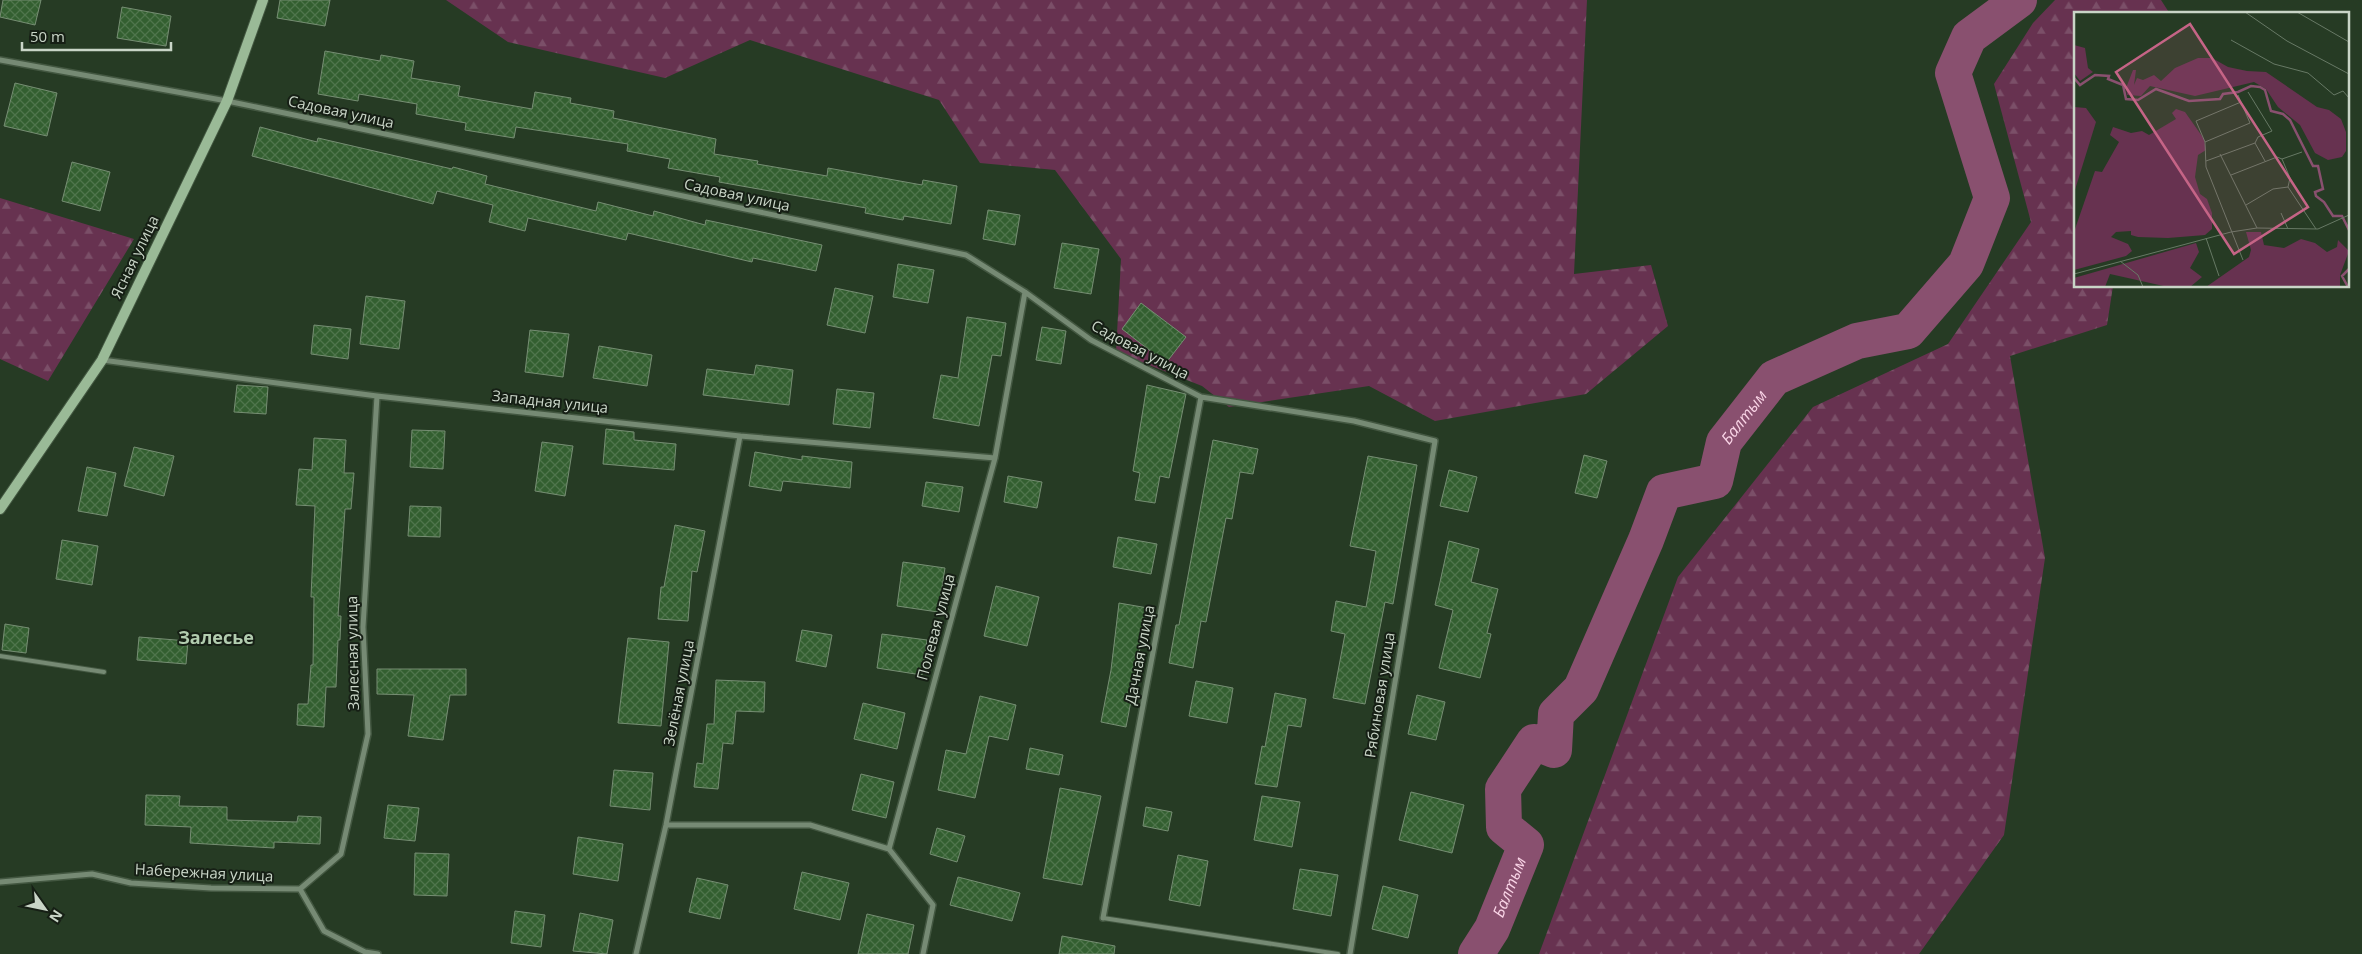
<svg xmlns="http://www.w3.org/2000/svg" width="2362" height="954" font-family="'Open Sans',sans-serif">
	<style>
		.forest { fill: url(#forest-firs) }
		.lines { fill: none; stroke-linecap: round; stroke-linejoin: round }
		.river { stroke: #89506f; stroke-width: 36 }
		.building { fill: url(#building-cross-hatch); stroke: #768e73 }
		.lane-casing { stroke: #435741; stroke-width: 6 }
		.street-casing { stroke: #435741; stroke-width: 8 }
		.secondary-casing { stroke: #435741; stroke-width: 12 }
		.lane { stroke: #768a74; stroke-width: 4 }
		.street { stroke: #768a74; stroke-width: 5 }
		.secondary { stroke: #9aba97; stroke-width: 10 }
		.labels { text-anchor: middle; stroke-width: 4; stroke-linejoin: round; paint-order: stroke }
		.street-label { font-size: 15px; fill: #c9d5c7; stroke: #161f15 }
		.water-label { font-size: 16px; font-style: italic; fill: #fad5e7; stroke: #161f15 }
		.quarter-label { font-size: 18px; font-weight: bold; fill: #b2ccaf; stroke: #161f15 }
		.inset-river { fill: none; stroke: #89506f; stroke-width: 2.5 }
		.inset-road { fill: none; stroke: #677965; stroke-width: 1 }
		.view { fill: #c56486; fill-opacity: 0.15; stroke: #c56486; stroke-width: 2.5 }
		.inset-edge { fill: none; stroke: #c9d5c7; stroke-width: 2.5 }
	</style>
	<defs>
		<pattern id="forest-firs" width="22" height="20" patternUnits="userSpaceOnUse" patternTransform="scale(1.25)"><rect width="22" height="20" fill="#673250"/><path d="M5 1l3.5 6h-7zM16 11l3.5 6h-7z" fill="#7b4f68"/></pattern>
		<pattern id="building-cross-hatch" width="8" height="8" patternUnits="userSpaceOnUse" patternTransform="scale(1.25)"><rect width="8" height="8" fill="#335f30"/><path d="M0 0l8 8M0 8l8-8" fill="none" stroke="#4f754c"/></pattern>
	</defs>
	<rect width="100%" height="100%" fill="#263b24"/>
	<path class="forest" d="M446,0H1587L1574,274L1651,265L1668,326L1586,394L1435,421L1369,386L1229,407L1202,386L1116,352L1121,259L1055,170L980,163L939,100L750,40L665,78L508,42Z
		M2055,0H2161L2170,14H2076V286H2113L2107,325L2010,356L2045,558L2004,835L1919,954H1539L1678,577L1813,407L1948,344L2031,222L1994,84L2033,23Z
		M0,198L134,239L48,381L0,359Z"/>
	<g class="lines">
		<path class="river" id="s1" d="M1476,954L1492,929L1526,845L1504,827L1503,789L1534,742L1554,750L1556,714L1581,689L1646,540L1664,492L1715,481L1724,442L1774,378L1857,341L1908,331L1966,264L1992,198L1953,73L1969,37L2019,0"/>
	</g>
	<path class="building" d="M3,0H41L35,25L0,17Z
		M280,0H330L325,26L277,18Z
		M122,7L171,16L166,46L117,38Z
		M325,51L380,61L381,55L414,61L411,78L460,86L458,96L532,109L535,92L571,98L570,103L614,111L613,118L716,139L714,154L758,161L757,164L827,176L828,168L922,185L923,180L957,186L951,224L904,216L903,220L865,213L866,208L719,182L720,177L668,168L670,159L627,151L628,144L516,127L514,138L465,130L466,123L416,114L417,104L359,94L358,101L318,94Z
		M15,83L57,93L47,136L4,126Z
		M260,127L317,142L318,138L452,169L453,167L487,176L485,184L596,211L598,202L653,216L654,211L705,225L706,220L822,245L816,271L753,258L752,262L628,233L626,240L528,218L525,231L489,222L493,205L437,191L433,204L252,156Z
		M72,162L110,172L100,211L62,201Z
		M988,210L1020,215L1015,245L983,239Z
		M1062,243L1099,249L1091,294L1054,288Z
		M898,264L934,270L928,303L893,297Z
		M835,288L873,296L865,333L827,325Z
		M366,296L405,301L399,349L360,344Z
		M1141,303L1186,337L1166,363L1122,329Z
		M967,317L1006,323L1001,356L992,355L979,426L933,418L941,375L958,378Z
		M314,325L351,329L348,359L311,354Z
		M1042,327L1066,331L1061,364L1036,360Z
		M530,330L569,334L563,377L525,372Z
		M599,346L652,355L647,386L593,378Z
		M756,365L793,370L789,405L703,395L707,369L754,375Z
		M237,385L268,387L266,414L234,412Z
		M1147,385L1186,394L1169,478L1160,476L1155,503L1135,500L1140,473L1133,471Z
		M837,389L874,393L870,428L833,424Z
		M606,429L634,432V440L676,444L674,470L603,464Z
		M412,430L445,431L443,469L410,467Z
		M314,438L346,440L344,473H354L351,509H345L338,616H341L340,640H338L336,687H326L324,727L297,725L298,704H308L311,665H313L314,597H311L315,506L296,505L299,469L312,470Z
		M1213,440L1258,449L1253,474L1240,472L1232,519L1226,518L1206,622L1201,621L1193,668L1169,663L1176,625H1179Z
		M542,442L573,446L565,496L535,491Z
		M134,447L174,456L164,496L124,486Z
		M755,452L802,460V456L852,462L850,488L783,481L781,491L749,486Z
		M1584,455L1607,461L1597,498L1575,493Z
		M1368,456L1417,465L1393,604L1385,602L1365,704L1333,698L1345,634L1331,631L1336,601L1366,607L1376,551L1350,546Z
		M87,467L116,473L107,516L78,511Z
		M1449,470L1477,477L1468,512L1440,506Z
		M1008,476L1042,482L1037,508L1004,502Z
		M926,482L963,487L959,512L922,506Z
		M410,506L441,507L440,537L408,536Z
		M675,525L705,531L697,572L692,571L688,621L658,619L661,587H664Z
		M1118,537L1157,544L1151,574L1113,567Z
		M62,540L98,546L92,585L56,579Z
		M1449,541L1479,549L1471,582L1498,589L1487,633L1491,634L1480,678L1439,668L1453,610L1435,605Z
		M903,562L945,568L938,612L897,606Z
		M996,586L1039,597L1027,646L984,636Z
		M1119,603L1148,608L1139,653L1143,654L1139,675H1136L1126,727L1101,722L1111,670Z
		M5,624L29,628L26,653L2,650Z
		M802,630L832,635L826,667L796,661Z
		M882,634L927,640L922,675L877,668Z
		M139,637L188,641L186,664L137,660Z
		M628,638L669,642L661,726L618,723Z
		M377,669H466V695H450L443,740L408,736L414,695L377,694Z
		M716,680L765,682L764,712L736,711L733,744L723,743L718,789L694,787L697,763L703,764L707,724H714Z
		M1196,681L1233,688L1227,723L1189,716Z
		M1275,693L1306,699L1301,727L1288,725L1277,787L1255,784L1262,746L1265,747Z
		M1417,695L1445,702L1436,740L1408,734Z
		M980,696L1016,705L1008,740L989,736L975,798L938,790L946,750L966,754Z
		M863,703L905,713L897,749L854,739Z
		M1030,748L1063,755L1059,775L1026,769Z
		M614,770L653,773L650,810L610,806Z
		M861,774L894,782L886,818L852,810Z
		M1060,788L1101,796L1082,885L1043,878Z
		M1411,792L1464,805L1452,853L1399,840Z
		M146,795L180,796L179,806L227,807V820L297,822L298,816L321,817L320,844L274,842V848L190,843L191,827L145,825Z
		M1262,796L1300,802L1292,847L1254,840Z
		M388,805L419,808L415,841L384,838Z
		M1146,807L1172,812L1168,831L1143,826Z
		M937,828L965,836L957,862L930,854Z
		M578,837L623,844L618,881L573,874Z
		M415,853L449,854L447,896L414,895Z
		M1178,855L1208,861L1200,906L1169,900Z
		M1300,869L1338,875L1331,916L1293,909Z
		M802,872L849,883L840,920L794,909Z
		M958,877L1020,893L1012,921L950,905Z
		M697,878L728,885L720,919L689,912Z
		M1383,886L1418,895L1408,938L1372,929Z
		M515,911L545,915L541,947L511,943Z
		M580,913L613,920L607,954L573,951Z
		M867,914L914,925L908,954H858Z
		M1062,936L1115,946L1114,954H1059Z"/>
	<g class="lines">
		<g class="lane-casing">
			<path id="lane" d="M0,656L104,672
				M1103,918L1338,954"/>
		</g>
		<g class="street-casing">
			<path id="street" d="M0,60L227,101L966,255L1025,292L1091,340L1201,397L1354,421L1435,441L1350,954
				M102,360L377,396L740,436L995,458
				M666,825H810L889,849
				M0,882L92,874L131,883L211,888L300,889L324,931L365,952L378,954
				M300,889L341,854L368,734L363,627L377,396
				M1103,918L1201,397
				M636,954L666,825L740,436
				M923,954L933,905L889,849L995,458L1025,292"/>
		</g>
		<g class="secondary-casing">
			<path id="secondary" d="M0,509L102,360L227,101L263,0"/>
		</g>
		<use href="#lane" class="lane"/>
		<use href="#street" class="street"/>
		<use href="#secondary" class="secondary"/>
	</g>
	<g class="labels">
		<g class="street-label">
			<text transform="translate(341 112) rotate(12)" y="5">Садовая улица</text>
			<text transform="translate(737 195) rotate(12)" y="5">Садовая улица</text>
			<text transform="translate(135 257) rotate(-64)" y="5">Ясная улица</text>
			<text transform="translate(1140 350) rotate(28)" y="5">Садовая улица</text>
			<text transform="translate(550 402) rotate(6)" y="5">Западная улица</text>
			<text transform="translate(936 627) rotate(-75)" y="5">Полевая улица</text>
			<text transform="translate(353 653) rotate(-91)" y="5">Залесная улица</text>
			<text transform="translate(1140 655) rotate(-79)" y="5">Дачная улица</text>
			<text transform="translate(679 693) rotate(-79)" y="5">Зелёная улица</text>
			<text transform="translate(1380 695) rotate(-81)" y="5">Рябиновая улица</text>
			<text transform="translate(204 873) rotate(3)" y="5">Набережная улица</text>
		</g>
		<g class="water-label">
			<text dy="6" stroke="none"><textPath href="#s1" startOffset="674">Балтым</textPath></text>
			<text dy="6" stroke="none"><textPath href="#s1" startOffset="75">Балтым</textPath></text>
		</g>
		<g class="quarter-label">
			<text x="216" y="644">Залесье</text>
		</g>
	</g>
	<g transform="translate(2074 12)">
		<rect width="275" height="275" fill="#263b24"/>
		<path d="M0,33L11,36L14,56L19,60L6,69L0,61ZM124,46H138L154,55L173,59L192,60L243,95L255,98L267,107L272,120V139L268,145L254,148L241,141L226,113L204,95L192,77L180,70L121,84L76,74L67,84L53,83L52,76L59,58H62L60,73L63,66L69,68L80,63L87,69L101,56ZM0,95L12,96L22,110L0,181ZM102,97L111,100L130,127L132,138L124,143L121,165L126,182L133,187L138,201V217L131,223L94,226L64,225L57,223V219L42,220L37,225L54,232L58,239L52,244L0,258V220L21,159L28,160L45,130L36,123L39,115L57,121L68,119L75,123L102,107L98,101ZM172,220H187L190,233L210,236L227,227L241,231L253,240L263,235L264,228L275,239L266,263V275H132L175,245L177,238ZM122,231L125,240L116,256L128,265L116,275H94L36,262L31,275H0V266Z" fill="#673250"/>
		<path class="inset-river" d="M0,66L6,73L21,63L35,64L34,67L49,73L52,87L64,88L82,77L115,89L146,87L149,82L164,80L177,74L186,75L191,78L197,99L209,102L216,108L239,154H244L249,177L241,180L242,184L250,190L259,204H268L275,218M274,275L268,264L275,257"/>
		<path class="inset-road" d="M171,0L213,29L275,62M223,0L275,30M157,28L200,52L234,61L260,83L269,79L275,86M167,90L122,109L131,130L132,155L169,248M131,130L176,111L164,83M181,131L191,149M146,142L183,216M208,147L216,166L214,175L242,217M275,147V197M132,149L181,131L184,125L198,119L174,80M157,163L203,145L208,147L228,140M172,193L199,177L214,175M207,201L214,217M132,226L145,264M46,249L64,263L69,275M0,262L157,220L183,216L244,217L275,203"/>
		<path class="view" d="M116,12L234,195L160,242L42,60Z"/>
		<rect width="275" height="275" class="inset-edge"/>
	</g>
	<g transform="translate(45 909) rotate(123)" stroke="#161f15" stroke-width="4" paint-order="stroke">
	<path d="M0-4L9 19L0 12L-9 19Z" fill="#c9d5c7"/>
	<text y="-8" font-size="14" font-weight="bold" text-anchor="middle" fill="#c9d5c7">N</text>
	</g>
	<path d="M22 42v8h149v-8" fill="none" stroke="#c9d5c7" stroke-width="2.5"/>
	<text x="30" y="42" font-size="15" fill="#c9d5c7" stroke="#161f15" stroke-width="4" paint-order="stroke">50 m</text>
</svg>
